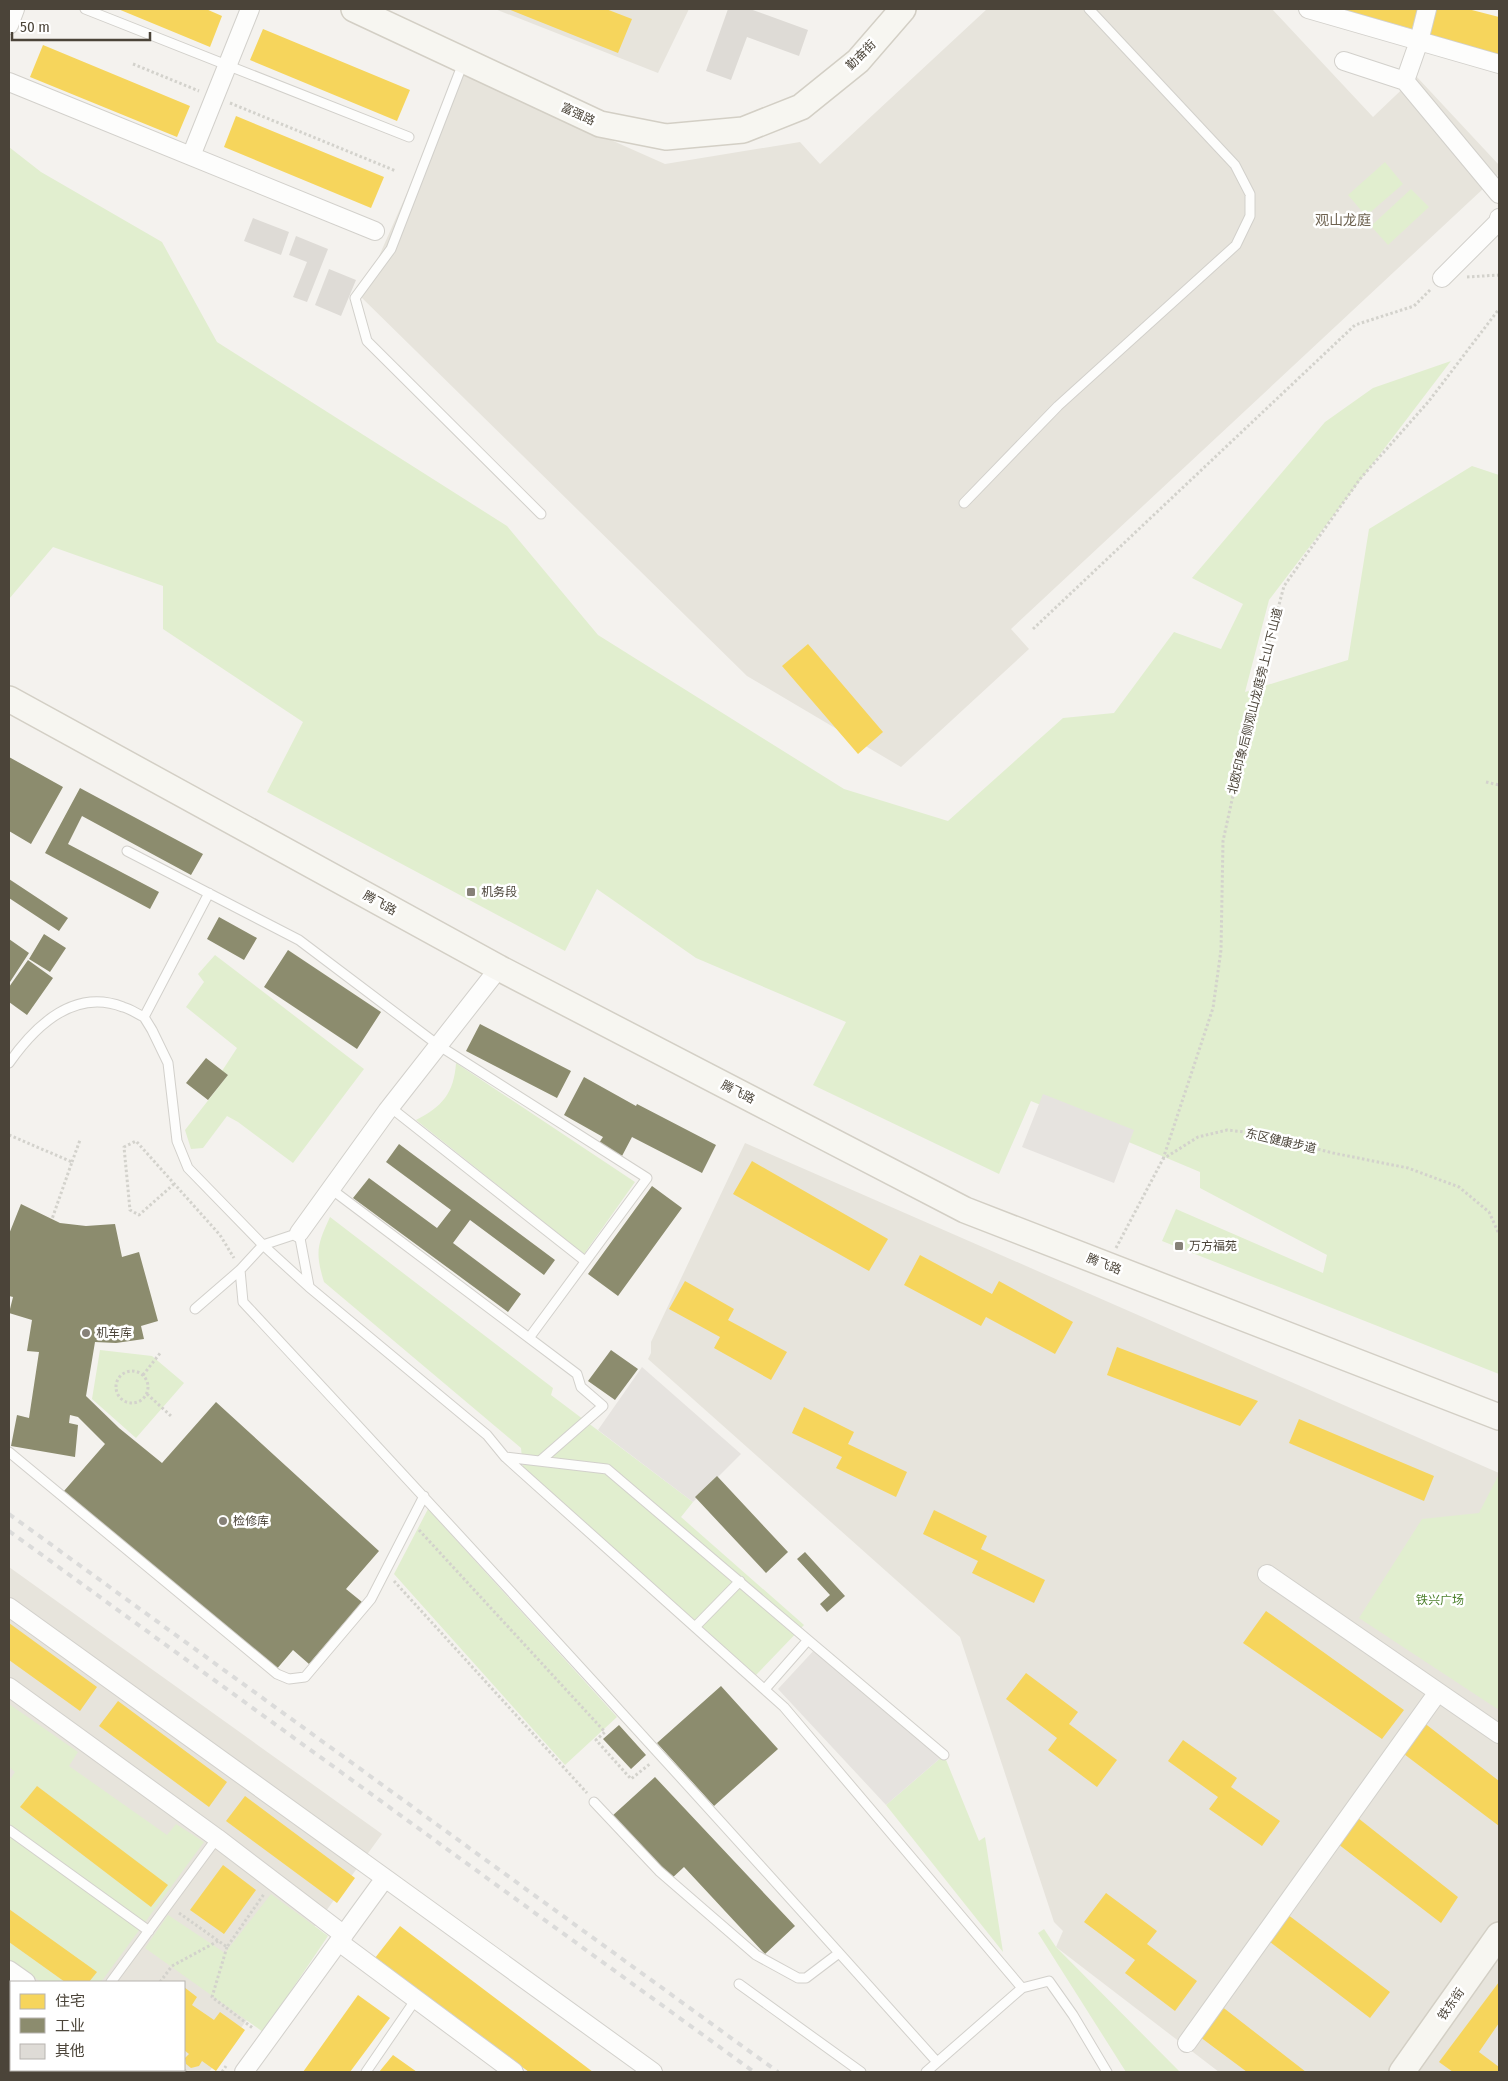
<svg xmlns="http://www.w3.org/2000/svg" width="1508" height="2081" font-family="'Fira Sans Condensed','Noto Sans SC',sans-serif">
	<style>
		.residential { fill: #e7e4dc; fill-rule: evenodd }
		.commercial { fill: #f3ebdf }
		.green { fill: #e1eecf; fill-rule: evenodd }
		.parking { fill: #e6e3df }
		.homes { fill: #f6d55c }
		.industry { fill: #8c8c6e }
		.building { fill: #dedbd6 }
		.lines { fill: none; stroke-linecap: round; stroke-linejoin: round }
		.lane-casing { stroke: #d2d0cb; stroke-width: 11 }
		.street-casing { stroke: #d2d0cb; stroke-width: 20 }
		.secondary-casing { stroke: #d3cfc5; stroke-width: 28 }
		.path { stroke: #d3d2cc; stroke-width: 3; stroke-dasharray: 2.5 2.5; stroke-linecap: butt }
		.lane { stroke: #fdfdfc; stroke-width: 9 }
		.street { stroke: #fdfdfc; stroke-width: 18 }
		.secondary { stroke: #f7f6f1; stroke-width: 25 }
		.rail { stroke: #dbdbda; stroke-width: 4; stroke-dasharray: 6 6; stroke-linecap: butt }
		.poi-dot { fill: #868178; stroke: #fff; stroke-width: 2 }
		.labels { text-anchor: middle; stroke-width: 5; stroke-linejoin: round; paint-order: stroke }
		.street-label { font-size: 12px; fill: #4b4439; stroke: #fff }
		.poi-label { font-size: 12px; fill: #4b4439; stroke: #fff; text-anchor: start }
		.park-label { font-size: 12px; fill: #4a7f2a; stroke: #fff }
		.neighbourhood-label { font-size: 14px; fill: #6e6250; stroke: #fff }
	</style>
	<rect width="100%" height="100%" fill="#f4f2ee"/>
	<path class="residential" d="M495,9H689L658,73Z
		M987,9H1272L1373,117L1416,76L1499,165V174L1011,629L1029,649L901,767L747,676L361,297L460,73L665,164L800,142L820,164Z
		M745,1143L1499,1473V2072H1219L1056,1947L1063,1931L1054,1922L960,1637L648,1359L651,1353V1342Z
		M9,1567L382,1834L209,2072H9ZM11,1982H184V2070H11Z"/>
	<path class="commercial" d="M9,1994L11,1996V2070H115L119,2072H9Z"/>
	<path class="green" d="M9,147L41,172L162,242L217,342L507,526L598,635L844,789L948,821L1063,718L1114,713L1174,632L1221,649L1243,604L1192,578L1325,422L1373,388L1451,361L1269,600L1245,692L1348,660L1369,529L1472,466L1499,475V1374L1162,1241L1176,1209L1323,1273L1327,1255L1200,1188V1172L1031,1101L999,1174L813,1085L846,1022L696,958L597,889L565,951L267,792L303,722L163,629V586L53,547L9,599Z
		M1385,162L1403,184L1366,216L1348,195Z
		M1411,189L1429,207L1388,245L1371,226Z
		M215,955L364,1069L293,1163L238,1122L227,1116L203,1148L191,1149L185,1130L228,1075L222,1071L237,1048L186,1007L204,982L198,974Z
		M456,1063L635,1182L584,1254L416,1120C442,1107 454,1093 456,1063Z
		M330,1217L553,1388L551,1395L693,1502L681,1517L804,1625L756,1675L523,1468L521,1448L324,1282C315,1252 317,1245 330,1217Z
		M100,1350L152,1356L184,1383L136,1438L92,1399Z
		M1499,1474V1710L1359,1618L1422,1519L1479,1513Z
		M428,1509L617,1717L565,1765L394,1574Z
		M9,1704L78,1752L69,1766L167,1835L176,1824L204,1842L101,1982H89L96,1972L9,1909V1781L15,1772L9,1767ZM37,1786L167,1885L152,1907L20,1808Z
		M944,1755L979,1841L985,1837L1003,1952L886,1805Z
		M271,1894L328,1936L263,2032L145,1948L168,1915L225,1953Z
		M1044,1929L1056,1947L1180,2072H1126L1038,1933Z
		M9,1942L65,1982H41L9,1959Z"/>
	<path class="parking" d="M1043,1094L1134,1130L1114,1183L1022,1147Z
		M642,1367L741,1454L693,1502L598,1430Z
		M817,1647L944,1755L886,1805L778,1689Z"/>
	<path class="homes" d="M118,9H206L222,16L210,47Z
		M508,9H606L632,19L618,53Z
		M1341,9H1418L1412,29Z
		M1435,9H1468L1499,17V56L1427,37Z
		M263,29L410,90L397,121L250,60Z
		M43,45L190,106L177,137L30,77Z
		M236,116L384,177L371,208L224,147Z
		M808,644L883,732L858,754L782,666Z
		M752,1161L888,1239L869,1271L733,1194Z
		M920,1255L992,1294L999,1281L1073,1322L1055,1354L986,1317L981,1326L904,1285Z
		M685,1281L734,1309L728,1320L787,1352L771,1380L714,1348L720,1337L669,1309Z
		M1117,1347L1258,1401L1240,1426L1107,1375Z
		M804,1407L854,1432L848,1444L907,1472L896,1497L836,1468L842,1457L792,1433Z
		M1299,1419L1434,1476L1424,1501L1289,1443Z
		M934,1510L987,1536L981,1549L1045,1580L1034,1603L972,1573L978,1561L923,1534Z
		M1266,1611L1404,1710L1382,1739L1243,1643Z
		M9,1623L97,1687L80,1711L9,1660Z
		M1026,1673L1078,1712L1069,1724L1117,1760L1097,1787L1048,1750L1057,1738L1006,1699Z
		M118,1701L227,1782L209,1807L99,1726Z
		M1423,1722L1499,1781V1826L1400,1751Z
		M1183,1740L1237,1778L1231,1787L1280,1821L1262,1846L1209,1809L1218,1797L1168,1761Z
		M37,1786L168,1885L151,1907L20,1807Z
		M245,1796L355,1878L337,1903L226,1821Z
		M1358,1818L1458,1897L1441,1923L1338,1844Z
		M223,1865L256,1890L224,1934L190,1910Z
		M1106,1893L1157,1931L1147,1944L1197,1981L1175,2011L1125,1973L1135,1960L1084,1922Z
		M1279,1908L1390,1992L1370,2018L1258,1933Z
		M9,1909L97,1972L89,1982H65L9,1942Z
		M400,1926L593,2072H529L375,1958Z
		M1499,1982V2023L1479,2052L1499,2067V2072H1453L1439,2062Z
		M184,1987L197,1997L192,2005L214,2020L220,2012L245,2030L216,2071L202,2061L199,2066L191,2068L186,2064L185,2058L189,2054L184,2050Z
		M358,1995L390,2018L350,2072H303Z
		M1216,2002L1306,2072H1247L1192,2031Z
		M393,2055L417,2072H379Z"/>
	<path class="industry" d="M9,757L63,787L31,844L9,831Z
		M80,788L203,854L191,875L82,816L68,844L159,892L150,909L45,853Z
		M9,879L68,918L59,931L9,898Z
		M219,917L257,938L244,960L207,939Z
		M44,934L66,948L50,972L29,959Z
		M9,939L29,953L10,982L9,981Z
		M288,950L381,1012L357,1049L264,987Z
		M28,960L53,978L27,1015L9,1002V987Z
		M480,1024L571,1071L557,1098L466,1051Z
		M206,1058L228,1075L208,1100L186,1083Z
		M584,1077L636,1106L637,1104L716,1145L702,1173L632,1137L622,1156L599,1143L603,1137L564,1115Z
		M399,1144L555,1260L544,1275L470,1220L453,1243L521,1294L508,1312L353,1198L369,1178L437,1228L451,1210L386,1162Z
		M652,1186L682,1208L618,1296L588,1274Z
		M21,1204L60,1223L86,1226L115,1224L122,1257L139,1252L158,1321L141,1326L144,1339L116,1343L95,1342L86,1396L119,1428L162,1463L216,1402L379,1551L346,1589L362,1602L309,1664L293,1650L275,1671L64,1491L105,1444L78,1417L70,1415L69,1423L78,1425L75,1457L11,1446L17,1415L29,1418L39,1352L27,1351L32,1320L9,1313L13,1297L9,1296V1234Z
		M611,1350L638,1369L615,1400L588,1381Z
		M717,1476L788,1552L766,1573L695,1497Z
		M805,1552L845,1596L827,1612L820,1604L830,1595L797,1559Z
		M721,1686L778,1749L714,1806L657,1743Z
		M619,1725L646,1755L631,1769L603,1739Z
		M655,1777L795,1926L765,1954L684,1867L670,1880L611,1817Z"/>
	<path class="building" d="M728,9H750L808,30L799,56L747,37L731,80L706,71Z
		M253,218L289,232L281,255L244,241Z
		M296,236L328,249L307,302L293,297L307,262L289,255Z
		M329,269L356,280L341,316L315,305Z"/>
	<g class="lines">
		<g class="lane-casing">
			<path id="lane" d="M85,9L409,137
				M463,63L391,249L355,298L367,341L541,514
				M964,503L1058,406L1236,245L1250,216V194L1235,165L1089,9
				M127,851L299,940L438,1045L647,1178L529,1338
				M209,893L144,1017L152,1030L168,1063L177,1141L188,1168L263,1245L309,1287L487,1435L505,1457L784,1707L1022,1988L1049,1981L1073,2015L1107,2072
				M9,1063C35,1026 74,988 123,1007C131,1009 137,1014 144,1017
				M390,1107L585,1261
				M331,1189L577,1374L581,1387L603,1406L540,1461
				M240,1270L243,1302C477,1553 708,1806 937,2062
				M195,1309L240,1270L263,1245L299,1233L309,1286
				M9,1452L277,1674L289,1679L305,1677L371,1599L424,1496
				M505,1457L607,1469L808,1640L765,1689
				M695,1627L740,1581
				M808,1640L944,1755
				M594,1802L659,1871L756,1955L798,1978H806L839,1953
				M9,1830L149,1931
				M111,1982L217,1838
				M739,1984L861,2072
				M9,2039L11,2040
				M51,2070L54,2072
				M366,2072L416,1999
				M926,2072L1022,1988"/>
		</g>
		<g class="street-casing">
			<path id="street" d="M1308,9L1499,64
				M9,25L15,9
				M1344,61L1405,81L1419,41L1427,9
				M1405,81L1499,194
				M9,82L375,231
				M191,156L250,9
				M1442,278L1498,222L1499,218
				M299,1233L387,1111L499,968
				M1267,1574L1499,1734
				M9,1607L385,1878L244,2072
				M9,1687L217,1838L344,1935
				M385,1878L653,2072
				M339,1942L514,2072
				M9,1970L26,1982
				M1187,2043L1438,1692
				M151,2070L155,2072"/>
		</g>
		<g class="secondary-casing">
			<path id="secondary" d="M354,9L600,124L666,137L743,130L801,107L858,61L903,9
				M9,699L499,968L965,1210L1499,1417
				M1402,2072L1499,1935"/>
		</g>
		<path class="path" d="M133,64L199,91
			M230,103L396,171
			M1467,277L1499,275
			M1033,629L1355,325L1414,306L1431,289
			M1486,782L1499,785
			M9,1135L72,1162L52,1219
			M1163,1159L1213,1008L1221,950L1223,841L1255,695L1284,586L1360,479L1429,401L1499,309
			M72,1162L80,1140
			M174,1184L139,1215L130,1210L124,1147L136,1141L220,1235L234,1258
			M1116,1248L1163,1159L1198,1137L1227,1130L1254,1133L1333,1153L1408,1168L1459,1187L1489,1212L1499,1234
			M116 1387a16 16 0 1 1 32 0a16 16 0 1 1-32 0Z
			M143,1375L161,1352
			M147,1394L171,1416
			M419,1530L605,1732L596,1740L631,1779L651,1763
			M394,1581L587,1793
			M179,1913L227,1947L264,1894
			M227,1947L212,1997L254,2029
			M160,1982L172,1966L218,1941
			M184,2070L187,2072
			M222,2072L226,2066"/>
		<use href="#lane" class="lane"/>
		<use href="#street" class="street"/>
		<use href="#secondary" class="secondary"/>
		<path class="rail" d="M9,1514L778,2072
			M9,1531L754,2072"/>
	</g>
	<g class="poi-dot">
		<rect x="466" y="887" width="10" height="10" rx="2.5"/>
		<rect x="1174" y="1241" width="10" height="10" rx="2.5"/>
		<circle cx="86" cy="1333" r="5"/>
		<circle cx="223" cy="1521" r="5"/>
	</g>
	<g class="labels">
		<g class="street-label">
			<text transform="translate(861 55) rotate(-45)" y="4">勤奋街</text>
			<text transform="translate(578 114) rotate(25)" y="4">富强路</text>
			<text transform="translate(1255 701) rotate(-76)" y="4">北欧印象后侧观山龙庭旁上山下山道</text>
			<text transform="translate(380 903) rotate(29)" y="4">腾飞路</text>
			<text transform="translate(738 1092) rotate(27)" y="4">腾飞路</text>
			<text transform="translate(1281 1141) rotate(13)" y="4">东区健康步道</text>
			<text transform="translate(1104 1264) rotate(21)" y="4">腾飞路</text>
			<text transform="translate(1451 2004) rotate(-55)" y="4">铁东街</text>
		</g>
		<g class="poi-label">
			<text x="481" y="896">机务段</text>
			<text x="1189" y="1250">万方福苑</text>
			<text x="96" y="1337">机车库</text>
			<text x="233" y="1525">检修库</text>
		</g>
		<g class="park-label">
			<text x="1440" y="1604">铁兴广场</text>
		</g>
		<g class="neighbourhood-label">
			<text x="1343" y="225">观山龙庭</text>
		</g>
	</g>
	<rect width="1508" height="2081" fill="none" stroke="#4b4439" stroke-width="20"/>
	<rect x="10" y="1981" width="175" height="90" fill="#ffffff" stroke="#b7b4b0"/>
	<rect x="20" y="1994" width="25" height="15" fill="#f6d55c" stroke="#b7b4b0"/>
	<text x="55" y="2006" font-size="15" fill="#4b4439">住宅</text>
	<rect x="20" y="2018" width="25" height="15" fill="#8c8c6e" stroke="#b7b4b0"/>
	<text x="55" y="2031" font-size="15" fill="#4b4439">工业</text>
	<rect x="20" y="2044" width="25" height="15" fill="#dedbd6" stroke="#b7b4b0"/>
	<text x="55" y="2056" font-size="15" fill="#4b4439">其他</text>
	<path d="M12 32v8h138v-8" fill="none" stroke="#4b4439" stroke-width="2.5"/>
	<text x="20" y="32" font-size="15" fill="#4b4439" stroke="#ffffff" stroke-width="4" paint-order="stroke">50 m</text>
</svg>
